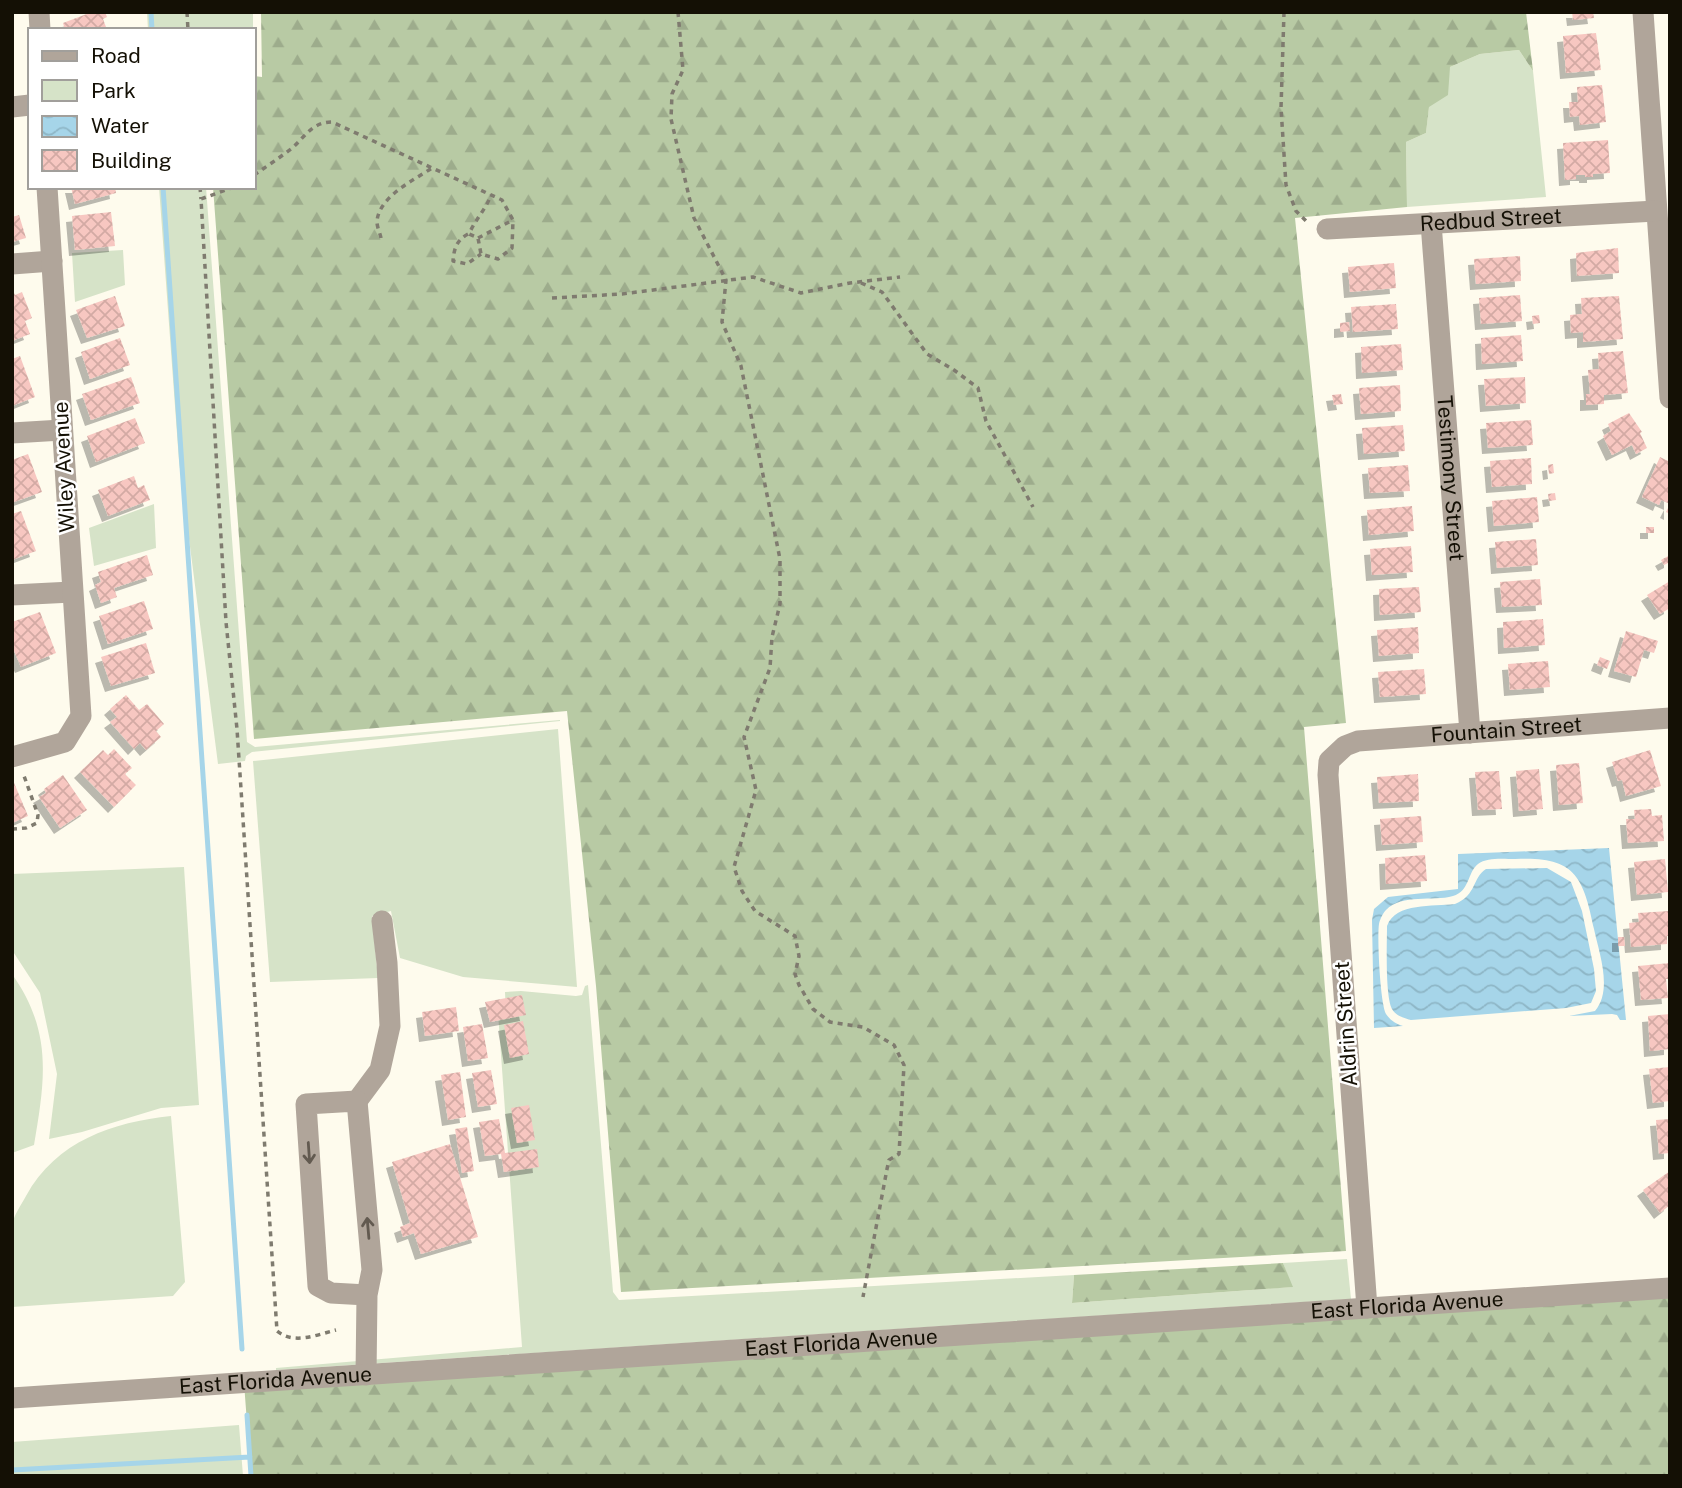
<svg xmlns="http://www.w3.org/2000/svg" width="1682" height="1488" font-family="'Public Sans',sans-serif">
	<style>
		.green { fill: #d6e3c8 }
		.forest { fill: url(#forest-firs) }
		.water { fill: url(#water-waves) }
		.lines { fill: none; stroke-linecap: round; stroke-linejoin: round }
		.stream { stroke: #a6d5e9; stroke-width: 5 }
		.building { fill: url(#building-cross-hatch); filter: url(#shadow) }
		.path { stroke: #7f7b6f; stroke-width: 3.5; stroke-dasharray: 5 5; stroke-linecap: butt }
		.minor { stroke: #b0a59a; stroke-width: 21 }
		.oneway { stroke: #625a50 }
		.labels { text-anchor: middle; stroke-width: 5; stroke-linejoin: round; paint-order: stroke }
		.street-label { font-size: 21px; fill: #141005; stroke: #fff }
	</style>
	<defs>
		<pattern id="forest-firs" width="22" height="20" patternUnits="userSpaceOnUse" patternTransform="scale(1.75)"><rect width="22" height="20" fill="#b8caa4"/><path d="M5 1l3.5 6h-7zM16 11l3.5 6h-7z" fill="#9dac8c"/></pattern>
		<pattern id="water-waves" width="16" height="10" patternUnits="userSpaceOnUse" patternTransform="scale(1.75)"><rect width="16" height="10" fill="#a6d5e9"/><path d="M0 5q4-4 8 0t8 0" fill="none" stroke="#8eb6c6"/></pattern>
		<pattern id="building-cross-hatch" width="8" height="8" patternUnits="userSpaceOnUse" patternTransform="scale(1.75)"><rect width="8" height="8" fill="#f7c7c1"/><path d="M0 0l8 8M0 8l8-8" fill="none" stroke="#d3aaa4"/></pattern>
		<filter id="shadow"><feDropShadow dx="-6" dy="6" stdDeviation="0" flood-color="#0004"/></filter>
	</defs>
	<rect width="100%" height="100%" fill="#fefbed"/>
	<path class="green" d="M147,12H253V30H148Z
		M1519,50L1533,71L1546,197L1407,207L1406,142L1426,133L1429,106L1450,67L1480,54Z
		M159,187H206L247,742L255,747L560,720V721L252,752L246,756L245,761L218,764L179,461Z
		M123,250L125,285L75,302L72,253Z
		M154,504L156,548L94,566L89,528Z
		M558,729L577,987L463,977L400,958L391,911L372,916L378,978L270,982L253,761Z
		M184,867L199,1105L161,1108L82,1132L49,1139L57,1074L40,993L12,950V874Z
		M12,974C53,1032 45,1080 34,1145L12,1153Z
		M588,985L613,1292L619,1300L1074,1275L1072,1303L1292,1287L1283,1263L1347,1259L1351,1299L276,1370V1368L522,1347L498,1013H506L505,992L521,991L576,996L582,995L585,986Z
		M171,1116L185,1282L173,1296L12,1307C12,1281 9,1252 12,1225C14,1215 21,1205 26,1196C56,1141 113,1122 171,1116Z
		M239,1425L243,1476H12V1442Z"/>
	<path class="forest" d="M261,12H1526L1533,71L1519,50L1480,54L1450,67L1448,95L1429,107L1426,133L1406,142L1407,207L1295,218L1346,723L1304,727L1346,1251L621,1292L596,986L567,711L254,739L213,187H254V76L262,77Z
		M1283,1263L1293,1287L1072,1303L1074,1275Z
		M1670,1288V1476H251L244,1383Z"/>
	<path class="water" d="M1609,848L1626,1020H1620L1617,1015L1612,1014L1569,1016L1595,1011C1613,990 1599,953 1594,929C1583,875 1574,856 1515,859C1504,859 1487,857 1478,864C1467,873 1470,891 1453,896C1432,902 1403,893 1386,910C1383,913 1380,919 1379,924C1377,936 1380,1003 1386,1014C1390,1020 1396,1024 1403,1026L1374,1028L1372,920L1374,909L1388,897L1458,889V854Z
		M1547,868L1571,882L1582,911L1594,969L1596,991L1591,1003L1566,1008L1411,1020C1404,1018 1396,1016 1392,1009C1385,995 1387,944 1387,926C1396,902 1433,907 1455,904C1477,895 1472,878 1486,869Z"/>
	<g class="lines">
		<path class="stream" d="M151,12L152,30
			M163,187L242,1349
			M247,1415L251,1476
			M12,1470L250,1457"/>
	</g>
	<path class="building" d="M92,12H105L107,17L103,19L106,27L98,30H65L63,23Z
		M1572,12H1593L1594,18L1573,20Z
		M1596,33L1601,70L1566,73L1563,36Z
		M1602,85L1606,122L1580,125L1579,116L1570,117L1569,102H1578L1577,87Z
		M1608,140L1610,173L1593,174V177H1585V175H1576V179L1565,180L1563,143Z
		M71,187H115L116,193L75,204Z
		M111,212L115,246L75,250L72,216Z
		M19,215L26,238L12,242V217Z
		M1618,248L1619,273L1577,276L1576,253Z
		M1520,256L1521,281L1476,284L1474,259Z
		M1394,263L1396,288L1350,292L1348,267Z
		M12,289L15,295L22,292L32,318L25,321L30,334L12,341Z
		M1520,295L1522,321L1481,324L1479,298Z
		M115,296L125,326L87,338L76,310Z
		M1619,296L1623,339L1583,342V332L1571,333L1570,315L1582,314L1581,298Z
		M1396,304L1398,329L1353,332L1351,307Z
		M1539,315L1540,323L1533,324L1532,316Z
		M1349,322L1350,331L1340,332V323Z
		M1521,335L1523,361L1482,364L1481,338Z
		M120,338L130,365L90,379L81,352Z
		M1401,344L1403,370L1362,373L1361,347Z
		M1623,351L1628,393L1604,395V404L1586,405V394H1590L1588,370L1599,369L1598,353Z
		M20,356L35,397L12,406V359Z
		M131,377L140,403L91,420L82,394Z
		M1525,377L1526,403L1486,406L1484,379Z
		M1400,385L1401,411L1361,414L1359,388Z
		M1341,394L1343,404L1334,405L1332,395Z
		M1629,413L1642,432L1640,433L1647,448L1636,454L1632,445L1612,455L1603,436L1611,431L1608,424Z
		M135,418L145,443L96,462L87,436Z
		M1531,420L1533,445L1488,448L1486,423Z
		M1403,425L1405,451L1364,454L1362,428Z
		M28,454L42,492L14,502L12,460Z
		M1660,457L1670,462V514L1666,512L1670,504L1661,500L1659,505L1642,497Z
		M1531,458L1532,484L1492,487L1490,461Z
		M1553,464L1554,473L1549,474L1548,465Z
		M1408,465L1410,491L1370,493L1368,468Z
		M134,476L138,488L144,485L150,500L108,516L98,490Z
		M1555,493L1556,500L1549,501L1548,494Z
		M1537,497L1539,522L1494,526L1492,501Z
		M1412,506L1414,531L1369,535L1367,510Z
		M21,511L36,551L12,560V514Z
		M1646,527H1654V533H1646Z
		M1536,539L1538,565L1497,568L1495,542Z
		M1411,546L1413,572L1372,575L1370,549Z
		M147,555L153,575L114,588L117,597L101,603L95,585L101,582L98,572Z
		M1670,555V562L1664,565L1661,560Z
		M1540,579L1542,605L1502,607L1500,582Z
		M1670,581V608L1660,614L1647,595Z
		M1419,587L1421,612L1380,615L1379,589Z
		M144,601L153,629L108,644L99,616Z
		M40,612L56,653L21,667L12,646V622Z
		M1543,619L1545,645L1504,648L1503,622Z
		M1418,627L1419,653L1379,656L1377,630Z
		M1626,631L1658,641L1654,653L1644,650L1636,677L1614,671Z
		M146,643L155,673L111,686L101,657Z
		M1600,657L1610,661L1607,669L1597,665Z
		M1548,661L1550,687L1510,690L1508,664Z
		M1424,669L1426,694L1380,697L1378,672Z
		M126,695L139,710L147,704L164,724L156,731L161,737L146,750L140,743L134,749L110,722L117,717L110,709Z
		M114,749L132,768L125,774L136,785L114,807L80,772L103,750L108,755Z
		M1650,750L1661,786L1626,796L1622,780L1618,781L1612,762Z
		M1579,763L1583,803L1559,805L1556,765Z
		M1539,769L1543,809L1519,811L1516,771Z
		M1499,771L1502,809L1478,810L1475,772Z
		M1418,774L1419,801L1379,803L1377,777Z
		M63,775L87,810L60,828L39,797L46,793L44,789Z
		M12,778L28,816L12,823Z
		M1651,809L1652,816L1662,815L1664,841L1628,843L1626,819H1635L1634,810Z
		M1421,816L1423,842L1382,845L1380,819Z
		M1425,855L1427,881L1386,884L1385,858Z
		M1665,859L1668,892L1637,895L1634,862Z
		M1669,911L1670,936H1667V944L1631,947L1629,923L1639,922L1638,913Z
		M1618,937H1624L1625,946H1618Z
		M1670,963V979H1666L1668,998L1641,1000L1638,966Z
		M522,995L526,1015L490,1022L485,1002Z
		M456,1007L459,1031L425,1036L422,1012Z
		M1670,1014V1049L1650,1051L1648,1016Z
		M523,1021L529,1054L510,1058L504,1025Z
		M482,1024L488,1058L468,1061L463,1027Z
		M1670,1067V1101L1653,1103L1649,1069Z
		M491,1070L497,1104L478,1107L472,1073Z
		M460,1072L466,1117L448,1120L441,1075Z
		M529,1105L535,1140L517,1143L511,1108Z
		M499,1119L505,1153L537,1149L539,1167L504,1172L501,1154L485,1156L479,1122Z
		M1670,1119V1153L1659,1154L1656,1120Z
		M467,1127L474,1171L462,1173L455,1129Z
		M450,1144L478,1237L421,1254L414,1233L403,1237L400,1227L410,1223L392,1162Z
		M1670,1171V1205L1660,1213L1643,1190Z"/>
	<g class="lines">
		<path class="path" d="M187,12L188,30
			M678,12L683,70L672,94L671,119L694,218L726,280L722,322L741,366L780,559V604L772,637L770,668L744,737L756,790L734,867L742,891L755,911L795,936L799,956L795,974L799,985L813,1009L830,1022L863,1027L894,1045L904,1065L899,1154L889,1160L887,1169L863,1297
			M1284,12L1281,108L1286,185L1296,211L1309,224
			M254,175C266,167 279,158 291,149C305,137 312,122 332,122L502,200L513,220L512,248L498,259L481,254L478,238L469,234C475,220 486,209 491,195
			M200,187L201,199
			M234,187L201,199L226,622L237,729L277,1331C294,1345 316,1335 336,1330
			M468,234C457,240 454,248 453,261L467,264L481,254
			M381,238C380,233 377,227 377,222C378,197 414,180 432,168
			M478,238L513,220
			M861,283L882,292L927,354L954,370L978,388L986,421L1033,507
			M552,298L622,294L753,277L801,293L850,283L900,277
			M12,829L26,828L37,823L38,815L23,773"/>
		<g class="minor">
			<path d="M39,12L40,30"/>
			<path d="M1643,12L1670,398"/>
			<path d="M12,107L30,105"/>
			<path id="s1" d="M1431,223L1470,733"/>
			<path id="s2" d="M1327,229L1656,211"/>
			<path d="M12,264L52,261"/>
			<path d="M12,433L62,430"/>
			<path d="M12,595L72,592"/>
			<path d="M12,757L65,742L81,716L47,187"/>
			<path d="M357,1101L380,1070L390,1026L387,963L382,921"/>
			<path id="s3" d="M1367,1308L1328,775L1329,761L1345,746L1358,741L1670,718"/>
			<path d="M366,1375L367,1295L372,1270L357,1101L306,1104L318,1286L331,1293L367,1295"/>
			<path id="s4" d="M12,1398L1670,1288"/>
		</g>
	</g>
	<defs><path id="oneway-shaft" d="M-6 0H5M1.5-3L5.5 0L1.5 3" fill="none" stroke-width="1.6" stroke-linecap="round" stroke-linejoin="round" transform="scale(1.75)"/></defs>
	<g class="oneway">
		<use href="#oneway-shaft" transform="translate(309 1153) rotate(86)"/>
		<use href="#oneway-shaft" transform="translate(368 1228) rotate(-95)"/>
	</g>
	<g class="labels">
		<g class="street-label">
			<text dy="7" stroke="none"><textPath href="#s2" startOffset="164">Redbud Street</textPath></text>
			<text transform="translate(64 467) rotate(-93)" y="7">Wiley Avenue</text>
			<text dy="7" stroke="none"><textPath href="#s1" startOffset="256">Testimony Street</textPath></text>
			<text dy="7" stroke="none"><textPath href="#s3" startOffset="733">Fountain Street</textPath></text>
			<text transform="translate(1346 1024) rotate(-94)" y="7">Aldrin Street</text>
			<text dy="7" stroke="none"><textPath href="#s4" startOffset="1398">East Florida Avenue</textPath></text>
			<text dy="7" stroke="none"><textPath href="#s4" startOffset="831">East Florida Avenue</textPath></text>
			<text dy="7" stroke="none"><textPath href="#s4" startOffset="264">East Florida Avenue</textPath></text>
		</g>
	</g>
	<rect width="1682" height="1488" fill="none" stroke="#141005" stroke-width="28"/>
	<rect x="28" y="28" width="228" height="161" fill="#ffffff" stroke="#a19f9b" stroke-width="2"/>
	<rect x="42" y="51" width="35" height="10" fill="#b0a59a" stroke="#a19f9b" stroke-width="2"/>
	<text x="91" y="63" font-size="21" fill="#141005">Road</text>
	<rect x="42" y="80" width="35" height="21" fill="#d6e3c8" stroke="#a19f9b" stroke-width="2"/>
	<text x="91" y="98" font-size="21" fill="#141005">Park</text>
	<rect x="42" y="116" width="35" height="21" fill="url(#water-waves)" stroke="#a19f9b" stroke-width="2"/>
	<text x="91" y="133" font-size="21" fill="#141005">Water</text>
	<rect x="42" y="150" width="35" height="21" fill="url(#building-cross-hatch)" stroke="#a19f9b" stroke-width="2"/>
	<text x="91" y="168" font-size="21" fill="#141005">Building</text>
</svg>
